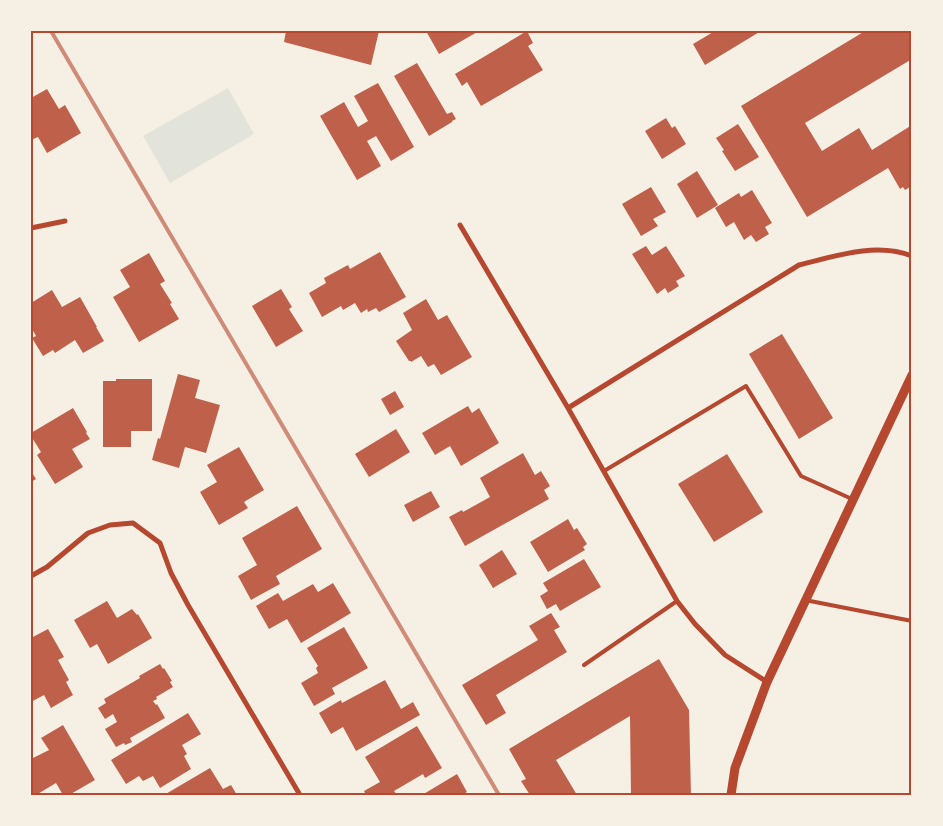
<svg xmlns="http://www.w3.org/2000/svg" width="943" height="826" font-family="'Space Grotesk',sans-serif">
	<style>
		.green { fill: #e2e4dc }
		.building { fill: #bf614a }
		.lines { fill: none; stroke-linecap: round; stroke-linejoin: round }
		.service { stroke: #b5482f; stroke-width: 4 }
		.minor { stroke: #b5482f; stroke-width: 5 }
		.tertiary { stroke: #b5482f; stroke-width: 9 }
		.rail { stroke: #cf8b77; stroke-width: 4 }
		.neatline { fill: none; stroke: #b5482f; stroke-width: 2 }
	</style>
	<rect width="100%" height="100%" fill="#f6efe4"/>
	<path class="green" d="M228,88L254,134L170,183L143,136Z"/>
	<path class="building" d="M286,31H379L371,65L284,42Z
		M426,31H479L439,54Z
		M527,31L533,43L528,46L543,70L481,106L467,82L462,86L455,74Z
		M715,31H761L705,65L693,44Z
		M865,31H912V59L805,123L822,151L859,128L872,150L912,125V186L905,190L903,187L900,189L888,168L807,217L741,106Z
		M417,63L447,114L452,112L456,119L452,121V122L429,136L394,76Z
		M378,83L414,147L391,161L376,136L367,141L381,166L357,180L320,116L344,102L358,127L368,121L354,96Z
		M47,89L59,109L65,105L81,133L47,153L38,137L31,140V98Z
		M666,118L672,128L675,126L686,144L662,159L645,131Z
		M738,124L759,157L735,171L722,151L724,150L716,138Z
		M697,171L718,205L697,218L677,184Z
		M651,187L666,212L653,219L658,226L641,236L622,204Z
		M752,190L772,223L765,227L769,234L756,242L751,235L744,240L734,222L726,227L715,208L739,193L741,197Z
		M646,246L652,255L666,246L685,276L676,281L679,286L668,293L665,288L657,294L632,254Z
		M380,252L406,297L379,312L376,308L368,312L367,309L361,313L355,303L343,310L341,306L322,317L309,293L326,283L324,278L348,265L350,269Z
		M149,253L165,281L160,284L172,303L170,304L179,319L139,342L113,297L130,287L120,270Z
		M281,289L292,307L289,309L303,331L276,347L252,306Z
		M52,290L62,307L80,297L97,327H96L104,341L83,353L75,340L55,353L53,350L43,356L32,338L36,336L31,327V303Z
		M426,299L438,320L447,315L472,357L441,375L434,364L428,367L421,356L411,362V361H409L396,341L412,330L403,313Z
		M782,334L833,418L799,439L749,354Z
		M178,374L200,380L195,398L220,405L206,453L185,447L179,468L152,460L158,438L160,439Z
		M116,379H152V431H131V447H103V381H116Z
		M395,391L404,407L390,415L381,399Z
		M468,406L472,413L479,408L499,443L461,466L450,446L435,455L422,433Z
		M73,408L87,432L86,433L90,439L72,449L83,467L55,484L37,455L41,452L31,436V433Z
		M396,429L410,452L369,477L355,454Z
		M239,447L264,490L244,502L248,508L219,525L200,492L217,482L207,465Z
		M523,453L535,475L541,471L550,486L544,490L549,499L465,546L449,517L462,510L463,512L490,497L480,478Z
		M727,454L763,512L714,542L678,484Z
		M31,471L36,479L31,482Z
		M431,491L440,507L413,522L404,505Z
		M297,506L322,549L276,576L280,584L251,600L238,576L257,565L242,538Z
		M568,519L574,530L577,528L587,544L583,547L585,550L548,572L530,542Z
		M502,550L517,574L493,588L479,565Z
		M584,559L601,587L560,611L556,604L547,609L540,596L548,591L543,583Z
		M333,583L351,613L301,643L287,619L269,629L256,606L278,593L283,601L313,584L318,592Z
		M107,601L117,618L132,609L137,615L138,614L152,638L108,664L97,644L90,648L74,620Z
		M551,613L560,627L554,630L567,652L496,695L506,713L486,725L462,685L538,640L529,626Z
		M344,627L368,668L332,688L335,694L314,706L301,683L318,673L316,668L318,666L307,648Z
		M48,629L64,657L58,660L69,680L66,682L73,695L51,708L44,695L31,702V638Z
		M659,659L689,710L691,795H631L630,716L556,760L577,795H530L521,781L526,779L509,749Z
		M160,664L163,669L164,668L172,681L170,682L173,687L156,697L157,699L153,701L156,705L157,704L165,718L130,738L132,742L125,745L124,743L116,747L105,729L117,722L113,714L105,719L98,708L106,703L104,699L140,678L139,676Z
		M385,680L401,709L413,702L420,715L356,751L343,727L331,734L319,713L341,700L342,703Z
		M188,713L201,734L182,745L187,754L184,756L191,769L160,788L153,776L143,781L139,776L126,784L111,760Z
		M63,725L95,780L69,795H63L56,783L36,795H31V759L49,750L41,738Z
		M417,726L442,768L425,778L423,774L394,791L397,795H366L364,791L380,782L365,757Z
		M210,768L223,789L231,785L237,795H164Z
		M457,774L467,792L462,795H422Z"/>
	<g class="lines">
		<path class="service" d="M604,471L746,386L801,476L852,499
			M805,600L912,621
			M584,665L677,601"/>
		<path class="minor" d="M460,225L568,408L677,601L695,624L725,655L767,682
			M31,228L65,221
			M568,408L799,265C835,256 876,242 912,256
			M31,576L47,567L88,533L110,525L133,523L160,543L171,573L188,605L300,795"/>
		<path class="tertiary" d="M731,795L735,768L767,682L912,375"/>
		<path class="rail" d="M51,31L499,795"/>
	</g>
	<rect width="943" height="826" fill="none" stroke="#f6efe4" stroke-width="65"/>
	<rect x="32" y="32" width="878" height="762" class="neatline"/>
</svg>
